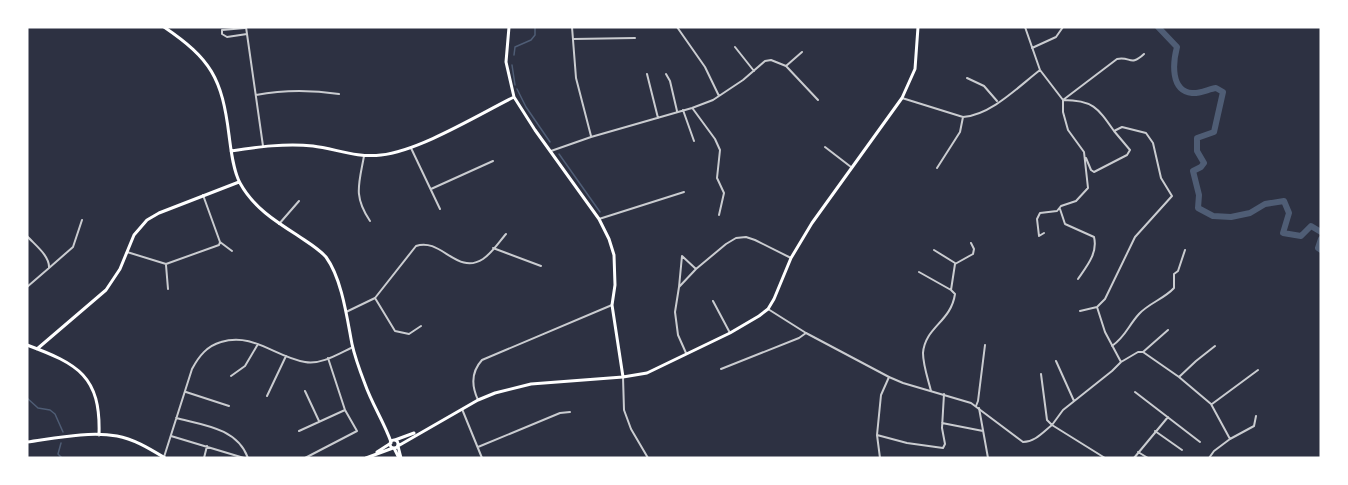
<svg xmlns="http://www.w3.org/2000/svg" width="1348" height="485" font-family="'Public Sans',sans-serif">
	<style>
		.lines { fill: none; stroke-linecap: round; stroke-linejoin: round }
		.stream { stroke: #4f5d75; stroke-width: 1.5 }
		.river { stroke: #4f5d75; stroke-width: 6 }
		.minor { stroke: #caccd0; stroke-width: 2 }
		.tertiary { stroke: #caccd0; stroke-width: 2 }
		.secondary { stroke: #fff; stroke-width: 3 }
	</style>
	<rect width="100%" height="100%" fill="#2d3142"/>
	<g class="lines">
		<path class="stream" d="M514,55L515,47L531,40L535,35V27
			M512,65L515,85
			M517,89L526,107L550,142
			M559,154L600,212
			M27,398L38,408L50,410L55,414L63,432
			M61,443L58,454L62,458"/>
		<path class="river" d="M1158,27L1177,47C1173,62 1170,91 1192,93C1199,94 1209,89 1216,88L1223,92L1214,132L1197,138V151L1204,163L1201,167L1193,171L1199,195L1198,208L1213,216L1231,217L1250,213L1265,204L1284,201L1289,213L1283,233L1301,236L1311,226L1321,232
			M1321,239L1318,248L1321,250"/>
		<path class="minor" d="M246,27L263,146
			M572,27L576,78L591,136
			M677,27L705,67L719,96
			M1025,27L1040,70L1063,100C1093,100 1098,108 1114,131L1122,127L1146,133L1153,143L1161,178L1172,196L1135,237L1105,299L1097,307
			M245,28L222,30V34L227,37L247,34
			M573,39L635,38
			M735,47L754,71
			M1032,48L1056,37L1063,27
			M786,66L802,52
			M647,74L658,118
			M666,74L670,81L677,111
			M967,78L984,86L997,101
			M256,95C283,90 311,90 339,94
			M902,98L963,117C991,115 1018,87 1040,70
			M693,109L715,139L720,150L717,178L724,193L719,215
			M683,110L694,141
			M825,147L851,167
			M411,148L440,209
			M551,151L591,137L692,108L713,100L743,80L765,61L771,60L786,66L818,100
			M364,156C359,184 353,196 370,221
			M1086,158L1091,170L1094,172L1127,155L1130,150L1114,131
			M937,168L960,132L963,117
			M431,189L493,161
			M1060,209L1065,224L1094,237C1098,253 1087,266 1078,279
			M599,219L684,192
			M279,224L299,201
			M1044,233L1039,236L1037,219L1040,213L1057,211L1061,206L1076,201L1088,188L1084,152L1068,130L1063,112V100L1117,59C1131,56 1130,67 1144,54
			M27,236C35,245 50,256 49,268L27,287
			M220,242L232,251
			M493,248L541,266
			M934,250L955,263
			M127,252L166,264L219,245L220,242L203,195
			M166,265L168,289
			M49,268L73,247L82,220
			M919,272L951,290L955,294C951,322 925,327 923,353C923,365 928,379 931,391
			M679,287L682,256L696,269
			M951,290L955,264L973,254L974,249L971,243
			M375,298L395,331L409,334L421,326
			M713,301L730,333
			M1080,311L1097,307L1105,332L1121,362
			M346,312L375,298L416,246C441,237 457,276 483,259C492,253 499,242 506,234
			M1112,346C1126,336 1128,326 1139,314C1149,303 1164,299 1174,288V274L1178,271L1185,250
			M1143,352L1179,377L1196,361L1215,346
			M686,353L678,335L675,312L679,287L696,269L726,244L736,238L746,237L755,240L791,258
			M1056,361L1074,401
			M721,369L799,338L806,333
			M1041,374L1047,420L1052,425L1063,410L1112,371L1121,362L1138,352H1143L1168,330
			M231,376L245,366L258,344
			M623,377L624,410L631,429L648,458
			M1179,377L1211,404L1230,439L1214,451L1209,458
			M305,391L319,421
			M186,392L229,406
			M1135,392L1200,442
			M267,396L286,356
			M478,400C471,385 471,372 482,360L612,305
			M1212,404L1258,370
			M976,406L978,401L985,345
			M979,408L988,458
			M462,409L482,458
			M176,418C203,425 237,428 248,458
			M942,423L983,431
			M299,431L345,410
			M1155,431L1182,450
			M877,435L907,443L943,448L945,444L942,428L944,394
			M171,436L244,458
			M1230,439L1254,426L1256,416
			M478,447L560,413L570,412
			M1138,452L1148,458
			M164,457L192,369C199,356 207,346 221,342C253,332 275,357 305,362C321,365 338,354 353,347
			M204,458L207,446
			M305,458L357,431L345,410L328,358
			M880,458L877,435L881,395L889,377
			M1134,458L1168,417"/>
		<path class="tertiary" d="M768,309L806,333L889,377L903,383L971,403L1023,442C1035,442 1043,432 1052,425L1105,458"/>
		<path class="secondary" d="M164,27C211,59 222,78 229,135C231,150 233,170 240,183C253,207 275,221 297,235C307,242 318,248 326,257C342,279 347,318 352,344C355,358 360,371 365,384C372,404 384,422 391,442
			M509,27L506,62L514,97L535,130L599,219L609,239L614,255L615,285L612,305L623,377
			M231,151C258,147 285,143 313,146C336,149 357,158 381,155C419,151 478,115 514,97
			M27,345C78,364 101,376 99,435
			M37,349L106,290L120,269L134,235L147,220L159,213L239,182
			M395,440L414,433
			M390 444a4 4 0 1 1 8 0a4 4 0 1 1-8 0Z
			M27,442C56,438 89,431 117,436C134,439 150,449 165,458
			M398,446L478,400L495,393L531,384L623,377L647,373L730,333L759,316L768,309L774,299L791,258L812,223L902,98L915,69L918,27
			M398,446L401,458
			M394,448L399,458
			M377,452L391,443
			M366,458L393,448"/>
	</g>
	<rect width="1348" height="485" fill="none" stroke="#ffffff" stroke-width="57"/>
</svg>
